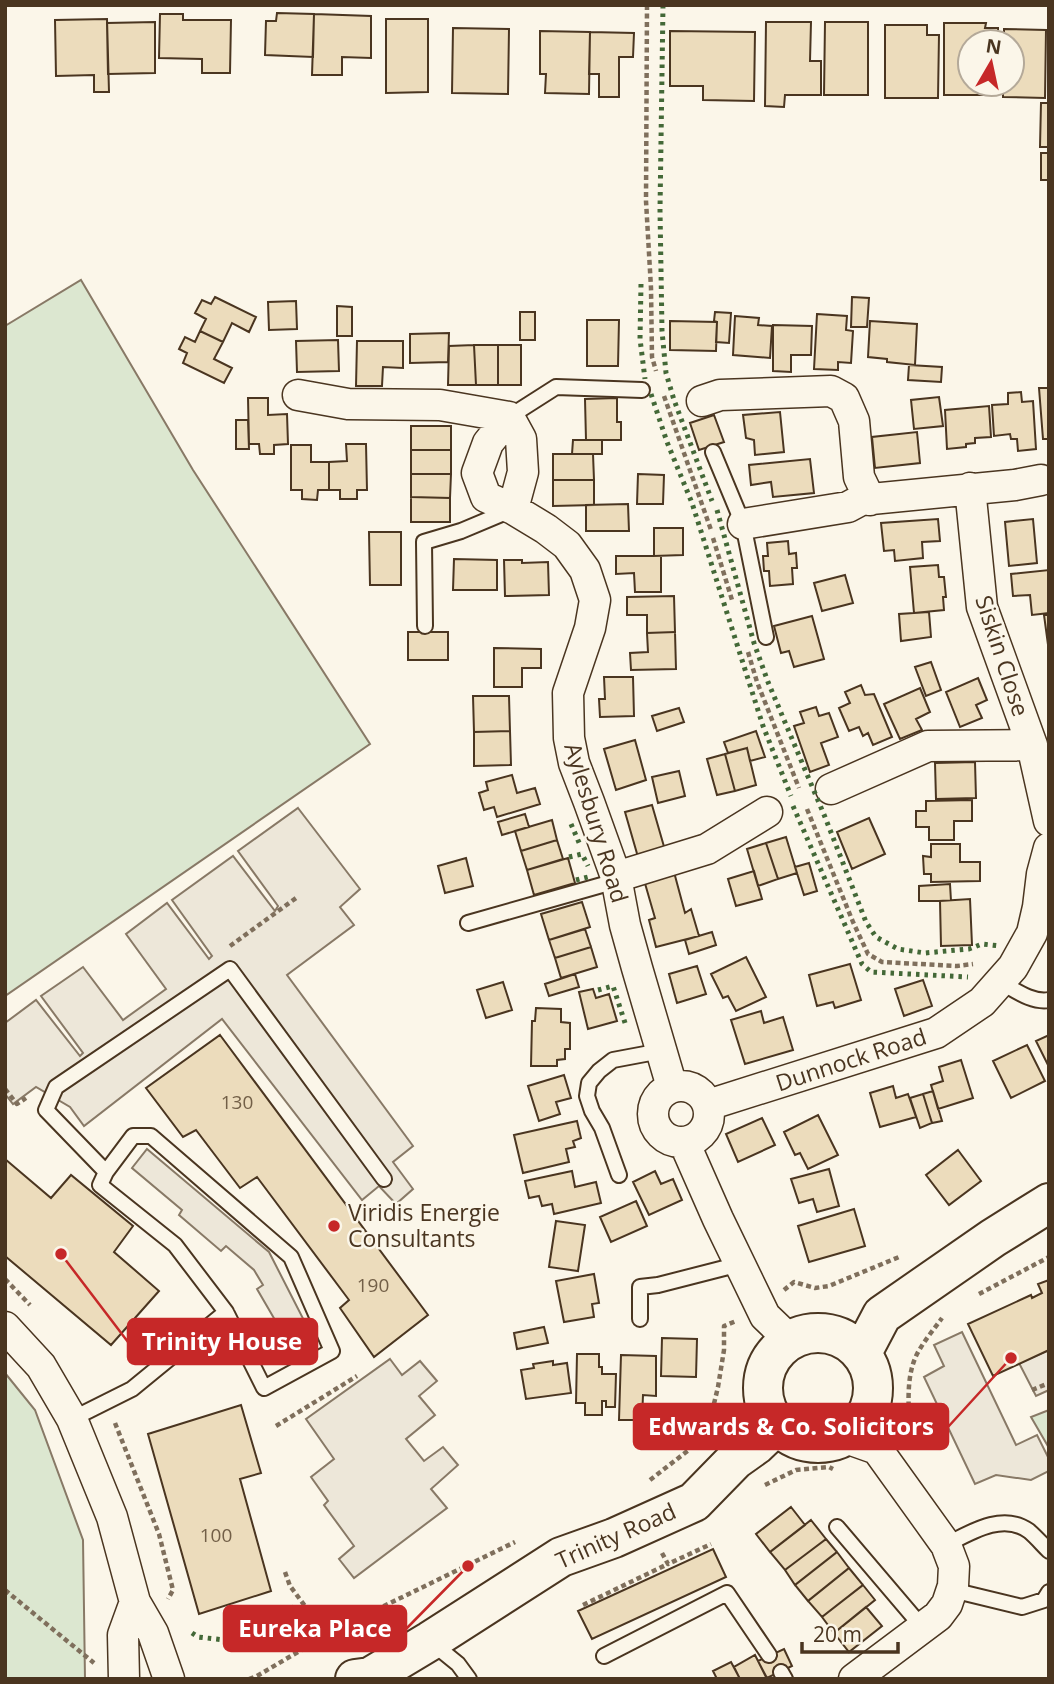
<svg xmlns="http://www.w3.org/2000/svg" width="1054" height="1684" font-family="'Open Sans',sans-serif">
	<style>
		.green { fill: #dce7d0; stroke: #887966; stroke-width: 2 }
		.parking { fill: #ede7d9; stroke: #887966; stroke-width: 2 }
		.building { fill: #ecdcbc; stroke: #4a3520; stroke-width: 2 }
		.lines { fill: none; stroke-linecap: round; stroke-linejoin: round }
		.lane-casing { stroke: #4a3520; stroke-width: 18 }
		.street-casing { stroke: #4a3520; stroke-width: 33 }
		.primary-casing { stroke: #4a3520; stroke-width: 42 }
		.path { stroke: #7f6f5c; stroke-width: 4.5; stroke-dasharray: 5 3.5; stroke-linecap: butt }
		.lane { stroke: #fbf6e9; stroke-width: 14 }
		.street { stroke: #fbf6e9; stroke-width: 30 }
		.primary { stroke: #fbf6e9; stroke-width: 38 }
		.hedge { stroke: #436837; stroke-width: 5; stroke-dasharray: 3.5 5; stroke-linecap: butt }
		.poi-dot { fill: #c62828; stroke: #fbf6e9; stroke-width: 2.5 }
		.labels { text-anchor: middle; stroke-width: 5; stroke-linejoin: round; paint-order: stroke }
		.number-label { font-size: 19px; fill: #725f47 }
		.street-label { font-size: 23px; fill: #4a3520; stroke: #fbf6e9 }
		.poi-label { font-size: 23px; fill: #4a3520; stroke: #fbf6e9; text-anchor: start }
		.leader { fill: none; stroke: #c62828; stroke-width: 2.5 }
		.callout-dot { fill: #c62828; stroke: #fbf6e9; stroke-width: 2.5 }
		.callout { fill: #c62828; stroke: #c62828; stroke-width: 2.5 }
		.callout-label { font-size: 24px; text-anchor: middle; font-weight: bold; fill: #fff }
	</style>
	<rect width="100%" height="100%" fill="#fbf6e9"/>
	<path class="green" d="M81,280L193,470L370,744L5,996V326Z
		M5,1373L35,1410L83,1540L85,1679H5Z
		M1049,1410V1448L1031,1417Z"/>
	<path class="parking" d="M298,808L360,889L340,907L354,925L287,975L413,1146L393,1162L413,1189L396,1204L379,1186L362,1200L222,1019L84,1126L70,1107L36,1087L13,1104L5,1094V1023L36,1000L80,1056L83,1053L41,996L83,967L123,1020L166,989L126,934L167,903L209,959L212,956L172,900L233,856L275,911L278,906L238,851Z
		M147,1149L269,1252L314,1340L293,1351L257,1289L263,1285L254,1270L226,1246L221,1251L179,1215L182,1210L132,1168Z
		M962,1332L1016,1445L1037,1435L1049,1459V1471L1031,1480L996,1475L975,1484L924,1377L944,1366L934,1345Z
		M1049,1350V1390L1036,1396L1019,1363Z
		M390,1359L402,1375L420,1361L437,1381L419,1396L435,1415L406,1439L424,1461L443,1447L458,1465L431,1489L447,1508L354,1578L339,1559L354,1546L324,1505L328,1501L311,1477L334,1459L306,1419Z"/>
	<path class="building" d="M277,13L314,14L313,57L265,55L266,21H276Z
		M160,14H183V20H231L230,73H202V59L159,58Z
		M314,14L371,16V58L342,57V75H312Z
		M107,19L109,92H94V75L56,76L55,20Z
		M386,19H428V92L386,93Z
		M155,22V73L108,74L107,23Z
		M766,22H811L810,61H821V95H785L784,107L765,106Z
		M825,22H868V95H824Z
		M944,23H986L985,28H998V42H970V84H987V95H944Z
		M885,25H927V35H939L938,98H885Z
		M453,28L509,29L508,94L452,93Z
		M1004,29L1046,30L1045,98L1003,97V84H1012V42H1004Z
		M540,31L590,32L589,94L545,93L546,74H540Z
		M670,31L755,32L754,101L703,100V86H670Z
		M590,32L634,33L633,57H619V97H599V74H589Z
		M1041,103H1049V147H1040Z
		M1041,153H1049V180H1041Z
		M215,297L256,317L249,332L232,323L223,342L200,331L206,319L195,313L202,300L211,304Z
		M852,297L869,298L867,327H851Z
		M296,301L297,329L269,330L268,302Z
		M337,306L352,307V336H337Z
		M520,312H535V340H520Z
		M715,312L731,313L729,343L716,342L717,322L714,321Z
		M817,314L847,316L846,330L853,331L851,363L838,362V370L814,369Z
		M735,316L759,318L758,325L772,326L770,358L733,355Z
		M587,320H619L618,366H587Z
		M670,321L717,322L716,351L670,350Z
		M870,321L917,324L915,365L887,362V359L868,357Z
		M773,325L812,326L811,355H791V372L773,371Z
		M200,331L223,342L214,359L232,368L224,383L183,363L187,353L179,349L185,337L195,342Z
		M449,333L448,362L410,363V334Z
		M338,340L339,371L297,372L296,341Z
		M357,341H403V368L383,367L382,386H356Z
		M474,345H498V385H476Z
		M474,345L476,385H448L449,346Z
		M498,345H521V385H498Z
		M909,365L942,367L941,382L908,380Z
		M1039,388H1049V439H1043Z
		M1021,392L1022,402L1033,401L1036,449L1018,451L1017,439H1011L1010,434L994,436L992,405L1008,404V393Z
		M939,397L943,426L914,429L911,400Z
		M248,398H268V415L287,414L288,444L274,445V454H260L259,444H249Z
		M617,398V422H621V440H586L585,399Z
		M989,406L991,437L975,438V443L966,444V447L947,449L945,410Z
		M780,412L784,452L755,455L754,440L746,438L743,415Z
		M714,415L724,442L699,450L690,423Z
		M236,420H248L249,449H236Z
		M411,426H451V450H411Z
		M917,432L920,463L875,468L872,437Z
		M573,440H602V454H572Z
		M346,444H366L367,490H357V499H340V490H329V462L347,461Z
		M291,445H311V462H329V490H318L317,500L302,499V490H291Z
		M411,450H451V474H411Z
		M553,454H593L594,480H553Z
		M810,459L814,493L773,497L771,482L751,485L749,465Z
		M411,474H451L450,498L411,497Z
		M638,474L664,475L663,504H637Z
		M553,480H594V505L553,506Z
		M411,497L450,498V522H411Z
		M628,504L629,531H586V505Z
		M938,519L940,541L922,542L923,558L895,561L894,550L884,551L881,523Z
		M1033,519L1037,563L1009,566L1005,522Z
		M654,528H683V555L654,556Z
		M369,532H401V585H370Z
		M788,541L789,554L796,553L797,568H792L793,584L770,586L769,571H764L763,556H768L767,543Z
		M616,556H661V592H635L634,573L616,574Z
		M454,559L497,560V590H453Z
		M504,560H522V563L548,562L549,595L505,596Z
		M938,565L939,577H944L946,597H943L944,610L914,613L910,567Z
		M1049,570V613L1032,615L1030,595L1013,596L1011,574Z
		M845,575L853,603L822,611L814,583Z
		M674,596L675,632L647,633V615H627V597Z
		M929,612L931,637L901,641L899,614Z
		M1044,615H1049V652Z
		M812,616L824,659L794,667L789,651L781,653L774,626Z
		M408,632H448V660H408Z
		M675,632L676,669L631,670L630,653L648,652L647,633Z
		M494,648L541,649V668H522V687H494Z
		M931,662L941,690L926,696L915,667Z
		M604,677H633L634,716L600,717L599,699H605Z
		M978,678L987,700L976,705L982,718L960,727L946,692Z
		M861,685L865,695L874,694L892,737L873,745L868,733L863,736L859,727L849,731L839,708L850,703L845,692Z
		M920,688L930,712L916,719L922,730L900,739L884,704Z
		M473,696H509L510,731L474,732Z
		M816,707L819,716L829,713L838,737L821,743L829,765L810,772L794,726L804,723L800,712Z
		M679,708L684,722L657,731L652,716Z
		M510,731L511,765L474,766V732Z
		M756,731L765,757L750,761L747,748L728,753L724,742Z
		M635,740L646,780L616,790L604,749Z
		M747,748L756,785L735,791L725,754Z
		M725,754L735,791L717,795L707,759Z
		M975,762L976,798L936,799L935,763Z
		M679,771L685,796L658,803L652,777Z
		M512,775L517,793L535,788L540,804L497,817L494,807L484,810L479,793L488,790L486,782Z
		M972,800V821H954V840H929V827H916V811H926V801Z
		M652,805L665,850L638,857L625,812Z
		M525,814L529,827L502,835L498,822Z
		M869,818L885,854L852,869L837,832Z
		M552,820L557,840L521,851L515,831Z
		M786,837L797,873L778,879L766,843Z
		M557,840L563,859L527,870L521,851Z
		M766,843L778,879L758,886L747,849Z
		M931,844H960V862H980V881L931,882V874H924L923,856L931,857Z
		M466,858L473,886L445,893L438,866Z
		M568,858L575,883L534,895L527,870Z
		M809,863L817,891L804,895L795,867Z
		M754,871L762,899L736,906L728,879Z
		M674,872L685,913L691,909L699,936L656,947L649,920L655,918L644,880Z
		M950,884L951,901H919V886Z
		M970,899L972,945L941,946L940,901Z
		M582,902L590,927L549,940L541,914Z
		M585,929L591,947L555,958L549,940Z
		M712,932L716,945L689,954L685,940Z
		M591,947L597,967L561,978L555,958Z
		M746,957L766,997L736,1011L728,996L723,998L711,974Z
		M850,964L861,1000L835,1008L833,1002L817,1006L809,975Z
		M697,966L706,994L677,1003L669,974Z
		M575,974L579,987L549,996L545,984Z
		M923,980L932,1006L904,1016L895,989Z
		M503,982L512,1010L486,1018L477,990Z
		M593,989L596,998L609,994L617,1021L588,1029L579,992Z
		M536,1008L561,1009V1022L570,1023V1049H565V1059L557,1060V1066H531L532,1021H535Z
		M761,1011L764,1023L783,1017L793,1050L745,1064L731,1020Z
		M220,1035L428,1315L374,1357L340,1308L349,1300L257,1177L240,1188L196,1130L183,1137L146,1088Z
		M1049,1035V1067L1036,1041Z
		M1027,1045L1045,1081L1011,1098L993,1061Z
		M961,1060L973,1098L938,1109L931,1085L943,1081L939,1067Z
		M564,1075L571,1098L556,1102L560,1114L539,1121L528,1086Z
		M893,1086L896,1098L908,1094L916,1117L880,1127L870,1093Z
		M933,1091L942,1121L932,1123L923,1094Z
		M923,1094L932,1123L920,1128L910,1098Z
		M818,1115L838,1155L808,1169L800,1153L795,1155L784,1132Z
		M762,1118L775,1145L738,1162L726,1134Z
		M577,1121L581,1138L573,1141L575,1147L566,1149L569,1162L523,1173L514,1135Z
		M958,1150L981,1181L949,1205L926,1175Z
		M5,1159L51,1198L71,1175L133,1226L114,1252L159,1291L111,1345L5,1256Z
		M829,1169L839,1206L817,1212L813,1199L799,1203L791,1179Z
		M572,1171L575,1187L596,1182L601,1203L554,1214L552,1204L542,1206L539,1196L529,1198L525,1181Z
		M655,1171L661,1184L673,1179L682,1200L649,1215L633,1182Z
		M636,1201L647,1226L611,1242L600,1217Z
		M854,1209L865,1246L809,1262L798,1226Z
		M556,1221L585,1225L578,1271L549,1267Z
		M594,1274L599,1303L592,1304L594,1317L564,1322L556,1281Z
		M1049,1280V1350L993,1376L968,1324L1031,1295L1032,1298L1042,1293L1038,1284Z
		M544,1327L548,1343L517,1349L514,1333Z
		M662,1338L697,1339L696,1377L661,1376Z
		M577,1354H599V1367H602V1374H616L615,1407H606V1401H602V1415H585V1403H576Z
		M621,1355L656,1356V1396L643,1395L642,1420H619Z
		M553,1361V1365L567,1363L571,1393L526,1399L521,1370L534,1368L533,1364Z
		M241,1405L261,1473L240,1479L271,1591L199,1614L148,1434Z
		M791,1507L805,1525L770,1552L756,1534Z
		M811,1520L826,1539L785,1570L770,1552Z
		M826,1539L837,1552L795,1585L785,1570Z
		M713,1549L726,1577L592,1639L578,1611Z
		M837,1552L849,1568L808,1601L795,1585Z
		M849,1568L863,1585L822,1617L808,1601Z
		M863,1585L875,1600L834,1633L822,1617Z
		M866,1607L882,1626L849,1652L834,1633Z
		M784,1649L792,1666L767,1678L758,1661Z
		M755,1655L767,1679H740L734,1667Z
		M731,1662L740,1679H717L713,1671Z"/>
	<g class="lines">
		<g class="lane-casing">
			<path id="lane" d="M509,417L556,387L642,390
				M713,452L743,524L766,637
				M425,626L424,542L461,531L511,510
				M468,923L616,881
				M1000,982C1015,990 1032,1003 1049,1000
				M133,1136H151L291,1257L332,1351L264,1388L226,1312L175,1245L100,1185L106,1172Z
				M106,1172L46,1110L56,1087L230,969L384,1179
				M619,1175L602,1128L592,1111L587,1096L589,1083L599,1071L613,1060L661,1051
				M640,1319V1287L658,1285L740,1264
				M72,1419L132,1389L226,1312
				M837,1527L923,1628
				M946,1545C971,1532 1003,1512 1029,1531C1036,1537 1042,1544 1049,1551
				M952,1590L1022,1607L1044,1600L1049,1592
				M431,1642L458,1664L469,1679
				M604,1656L727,1593L769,1655
				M781,1672L785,1679"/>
		</g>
		<g class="street-casing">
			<path id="street" d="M298,395L348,404L440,405L509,417L521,439L523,472L513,509L546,529L567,545L585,570L595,600L590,628L568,693L569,738L574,763L589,802L616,877L625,925L637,968L672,1087
				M702,401L720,395L831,391L844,398L854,421L859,477L870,500
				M509,417L488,443L477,473L486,497L513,509
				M970,488L982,607L1032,745L1049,821
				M743,524L848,507L861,500L1015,485L1041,480
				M831,789L928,746L1032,745
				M616,877L707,849L767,812
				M653 1114a28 28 0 1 1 56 0a28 28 0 1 1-56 0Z
				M708,1105L936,1033L982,1002L1013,967L1032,933L1038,907L1042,874L1049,848
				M684,1142L718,1219L765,1316L790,1340
				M5,1327L41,1366L72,1419L112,1517L135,1602L153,1633L169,1679
				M843,1437L877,1449L946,1545L954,1566L953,1586L947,1604L938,1616L854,1679
				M124,1679L123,1635L135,1602"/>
		</g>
		<g class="primary-casing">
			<path id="primary" d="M763 1388a55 55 0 1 1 110 0a55 55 0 1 1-110 0Z
				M862,1353L882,1315L993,1238L1049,1203
				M355,1679L370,1677L430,1641L561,1557L614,1538L694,1502L735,1460L756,1445L777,1425"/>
		</g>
		<path class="path" d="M647,5L646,201L651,288L652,357L656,371
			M664,396L711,530
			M713,538L732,600
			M748,652L757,682L799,788
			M807,809L853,922L868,954L882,962L957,966L973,964
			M230,946L296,898
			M5,1089L17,1104L26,1098
			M5,1279L30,1305
			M784,1290L794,1282L815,1288L829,1286L899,1257
			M979,1294L1049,1257
			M1032,1390L1049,1383
			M712,1412L726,1422
			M115,1423L159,1534L173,1590L168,1599
			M276,1426L357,1376
			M905,1437L910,1435C909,1409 905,1378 917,1354C924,1341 934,1329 942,1318
			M650,1480L690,1449L712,1412L718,1387L724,1350V1326L736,1321
			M765,1485L796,1470L829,1467L833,1469
			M662,1553L668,1564L711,1544
			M285,1572L290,1586L311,1614L337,1629
			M5,1590L94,1663
			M583,1605L668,1564
			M249,1679L257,1676L337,1629L515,1542"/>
		<use href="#lane" class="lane"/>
		<use href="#street" class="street"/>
		<use href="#primary" class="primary"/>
		<path class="hedge" d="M663,5L660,210L662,331L666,373L674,400L712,501
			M641,284L640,339L645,379
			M651,394L667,442L692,503L763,726L791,796
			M717,510L754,643L768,682L825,817L866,922L876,937L898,949L925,953L969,949L982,944L1000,946
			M793,806L862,964L871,972L968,977
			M571,824L580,845
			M569,857L582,854L588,866
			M576,880L592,876
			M598,990L613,986L626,1026
			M192,1633L198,1637L224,1640L294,1607"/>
	</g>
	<circle class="poi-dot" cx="334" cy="1226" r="7"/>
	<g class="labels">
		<g class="number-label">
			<text x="237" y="1109">130</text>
			<text x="373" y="1292">190</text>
			<text x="216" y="1542">100</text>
		</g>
		<g class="street-label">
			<text transform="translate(1002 656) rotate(72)" y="8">Siskin Close</text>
			<text transform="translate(596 823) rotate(73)" y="8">Aylesbury Road</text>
			<text transform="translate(851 1060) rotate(-18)" y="8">Dunnock Road</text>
			<text transform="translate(616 1536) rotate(-24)" y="8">Trinity Road</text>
		</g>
		<g class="poi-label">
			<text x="348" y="1221">Viridis Energie<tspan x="348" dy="26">Consultants</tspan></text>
		</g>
	</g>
	<path class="leader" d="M61 1254L128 1342M1011 1358L948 1427M468 1566L406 1629"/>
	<g class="callout-dot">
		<circle cx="61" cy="1254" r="7"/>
		<circle cx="1011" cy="1358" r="7"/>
		<circle cx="468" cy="1566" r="7"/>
	</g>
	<g class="callout">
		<rect x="128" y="1319" width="189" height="45" rx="7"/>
		<rect x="634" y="1404" width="314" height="45" rx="7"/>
		<rect x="224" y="1606" width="182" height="45" rx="7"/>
	</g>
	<g class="callout-label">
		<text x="222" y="1350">Trinity House</text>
		<text x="791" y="1435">Edwards &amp; Co. Solicitors</text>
		<text x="315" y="1637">Eureka Place</text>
	</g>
	<rect width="1054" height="1684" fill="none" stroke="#4a3520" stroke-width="14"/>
	<g transform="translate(991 63) rotate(9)"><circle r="33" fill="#fbf6e9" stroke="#b4a999" stroke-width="2"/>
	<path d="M0-5L12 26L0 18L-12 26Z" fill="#c62828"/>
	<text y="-10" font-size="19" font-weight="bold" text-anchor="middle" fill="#4a3520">N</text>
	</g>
	<path d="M802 1642v10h96v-10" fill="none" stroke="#4a3520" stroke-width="3.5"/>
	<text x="813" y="1642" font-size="21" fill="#4a3520" stroke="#fbf6e9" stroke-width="5" paint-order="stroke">20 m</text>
</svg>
